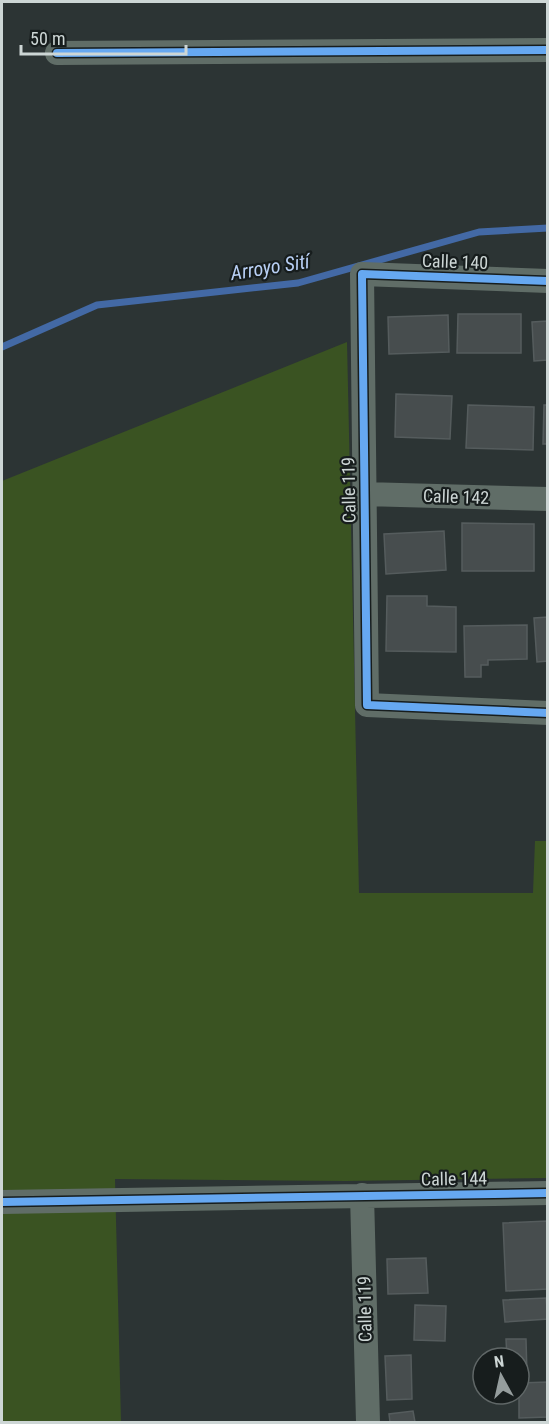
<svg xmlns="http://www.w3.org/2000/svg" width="549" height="1424" font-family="'Roboto Condensed',sans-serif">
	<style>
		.green { fill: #3a5322 }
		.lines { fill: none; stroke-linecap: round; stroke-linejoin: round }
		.stream { stroke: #4369a5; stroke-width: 7 }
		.building { fill: #474d4e; stroke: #555c5d; stroke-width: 1.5 }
		.street { stroke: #606d67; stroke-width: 24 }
		.cycleway-casing { stroke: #171d1d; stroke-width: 11 }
		.cycleway { stroke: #66a8f1; stroke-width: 8 }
		.labels { text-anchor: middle; stroke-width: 4.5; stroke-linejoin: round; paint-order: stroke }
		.street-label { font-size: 18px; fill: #cdd6d5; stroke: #171d1d }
		.water-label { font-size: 20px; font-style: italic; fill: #b8cff4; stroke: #171d1d }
	</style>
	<rect width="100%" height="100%" fill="#2c3434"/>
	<path class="green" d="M347,342L359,893H533L535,841H547V1178L346,1181L115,1179L121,1422H2V481Z"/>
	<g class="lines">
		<path class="stream" d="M2,347L97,305L298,283L479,232L548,228"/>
	</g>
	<path class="building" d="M458,314H521V353H457Z
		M448,315L449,352L389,354L388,317Z
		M548,321V360L534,361L532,322Z
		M396,394L452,396L450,439L395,437Z
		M468,405L534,407L533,450L466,448Z
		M544,405H548V444H543Z
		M462,523L534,524V571H462Z
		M444,531L446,570L386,574L384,534Z
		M387,596H427V606L456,607V652L386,651Z
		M548,617V661L537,662L534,618Z
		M527,625V659L488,660V665H481V677H465L464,626Z
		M548,1221V1289L506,1291L503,1223Z
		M426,1258L428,1293L388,1294L387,1259Z
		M546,1298L548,1319L505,1322L503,1300Z
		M415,1305L446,1306L445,1341L414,1340Z
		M506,1339H526L527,1374H519V1358H507Z
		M411,1355L412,1399L387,1400L385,1356Z
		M548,1382V1417L519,1418V1383Z
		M413,1411L415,1422H390L389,1414Z"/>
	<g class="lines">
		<path class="street" d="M57,53L548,50
			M548,281L362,274L367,705L548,713
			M364,494L548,499
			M362,1195L368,1422
			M2,1202L548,1193"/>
		<g class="cycleway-casing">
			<path id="cycleway" d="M57,53L548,50
				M548,281L362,274L367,705L548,713
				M2,1202L548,1193"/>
		</g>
		<use href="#cycleway" class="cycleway"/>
	</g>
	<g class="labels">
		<g class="street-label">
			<text transform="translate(455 262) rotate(2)" y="6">Calle 140</text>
			<text transform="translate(349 490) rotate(-91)" y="6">Calle 119</text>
			<text transform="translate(456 497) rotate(2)" y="6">Calle 142</text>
			<text transform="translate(454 1179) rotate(-1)" y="6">Calle 144</text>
			<text transform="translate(365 1309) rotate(-91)" y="6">Calle 119</text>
		</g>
		<g class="water-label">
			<text transform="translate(270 267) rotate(-9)" y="7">Arroyo Sití</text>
		</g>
	</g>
	<rect width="549" height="1424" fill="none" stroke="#cdd6d5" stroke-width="6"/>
	<g transform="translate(501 1376) rotate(352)"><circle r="28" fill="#171d1d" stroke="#606767" stroke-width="1.5"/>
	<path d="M0-4.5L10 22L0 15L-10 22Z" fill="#959d9d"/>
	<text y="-9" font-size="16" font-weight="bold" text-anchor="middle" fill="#cdd6d5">N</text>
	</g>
	<path d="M21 45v9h165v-9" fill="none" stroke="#cdd6d5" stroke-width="3"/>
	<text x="30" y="45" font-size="18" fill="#cdd6d5" stroke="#171d1d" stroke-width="4.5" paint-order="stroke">50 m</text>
</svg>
